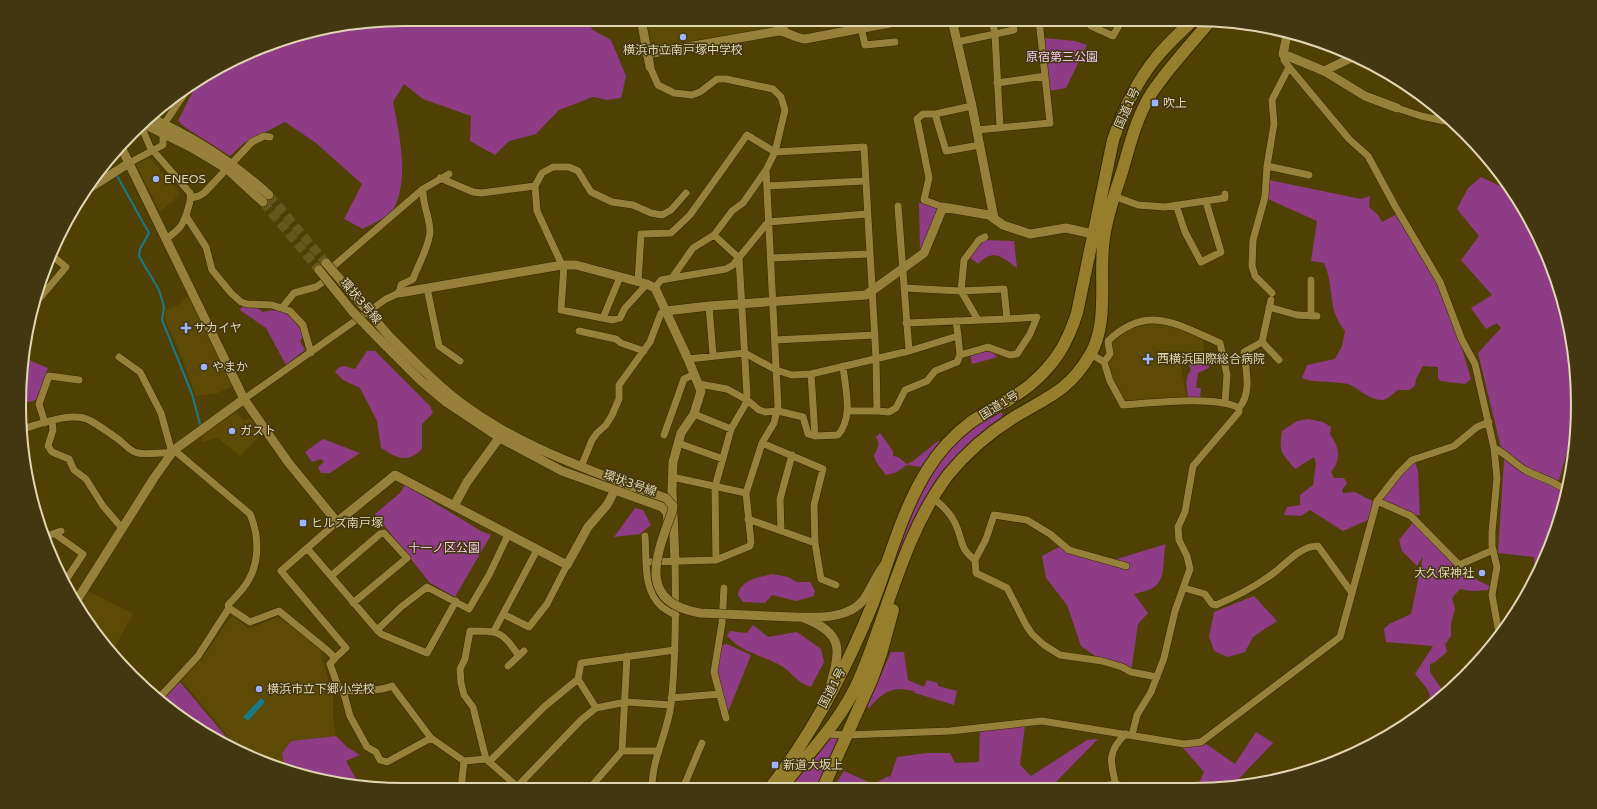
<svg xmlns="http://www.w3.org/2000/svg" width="1597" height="809" font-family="'Varela Round','Noto Sans JP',sans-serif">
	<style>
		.built { fill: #5d4b05 }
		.green { fill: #8e3c85 }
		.water { fill: #1a7a8a }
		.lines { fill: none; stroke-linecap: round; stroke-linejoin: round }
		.stream { stroke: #1a7a8a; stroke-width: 2 }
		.tertiary-tunnel { stroke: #67561e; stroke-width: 9; stroke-dasharray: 9 4.5; stroke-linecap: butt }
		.minor-casing { stroke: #332801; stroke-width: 8 }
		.tertiary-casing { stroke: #332801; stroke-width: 10 }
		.trunk-casing { stroke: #332801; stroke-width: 14 }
		.minor { stroke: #97813a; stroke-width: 7 }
		.tertiary { stroke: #97813a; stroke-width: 9 }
		.trunk { stroke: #977e2d; stroke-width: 12 }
		.tertiary-bridge-casing { stroke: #332801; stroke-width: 10; stroke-linecap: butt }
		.tertiary-bridge { stroke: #97813a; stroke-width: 9 }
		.poi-dot { fill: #9fb3fd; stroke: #423711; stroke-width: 1.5 }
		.labels { text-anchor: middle; stroke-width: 3; stroke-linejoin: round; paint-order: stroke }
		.poi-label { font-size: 12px; fill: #e1d6b4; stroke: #423711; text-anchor: start }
		.park-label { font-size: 12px; fill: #f3c6eb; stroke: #423711 }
		.street-label { font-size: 12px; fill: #e1d6b4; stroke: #423711 }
		.rim { fill: none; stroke: #e1d6b4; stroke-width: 2 }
	</style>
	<rect width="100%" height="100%" fill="#514004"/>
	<path class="built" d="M646,19H777L778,24L776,27L653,49L651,47Z
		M149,157L180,194L160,212L136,164Z
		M190,296L208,337L233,386L218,393L196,396L178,348L165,319L166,310L180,304L183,300Z
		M1166,323L1204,338L1203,354L1189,353L1181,366L1187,399L1126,401L1111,378L1108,363L1113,338L1122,332L1145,324Z
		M236,412L244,421L249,418L255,424L252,427L259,437L240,456L218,438L203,442L202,436Z
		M88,591L133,614L113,650L80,604Z
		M234,617L249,629L277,617L281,618L323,652L321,655L330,685V693H333V718L336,736L291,741L282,753L285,769L242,753L182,681L203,657L230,618Z"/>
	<path class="green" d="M405,19H584L593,30L611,40L626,76L621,98L608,100L593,97L559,110L536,134L509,141L495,155L470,141L471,116L423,99L404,84L393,102C399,133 409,176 395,206C390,217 373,223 363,229L344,219L362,184L316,143L285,122L244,143L230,156L186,128L178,121L196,85L280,40Z
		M1044,38L1075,41L1087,45L1066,88L1049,91Z
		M1481,177L1504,188L1523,207L1557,280L1575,354L1577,429L1569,445L1557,487L1566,496L1565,504L1535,579L1534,557L1498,553L1504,460L1478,353L1501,328L1497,323L1486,329L1471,308L1492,295L1461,260L1479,236L1457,209L1468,188Z
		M1269,180L1361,199L1370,196L1369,207L1378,215L1382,222L1397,214L1438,283L1455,325L1471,379L1465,384L1440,381L1438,378V367L1423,366L1416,379L1415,386L1409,390H1398C1393,393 1388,400 1382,400C1369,400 1357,387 1348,384C1334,381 1312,383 1302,378L1307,365L1335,359L1342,346L1345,331C1326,307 1335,287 1324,263L1311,261L1317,221L1268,199Z
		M919,203H924L939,208L920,252Z
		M985,240L1014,241L1017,268C1001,257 994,248 978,264L969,257L982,241Z
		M243,305L256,307L263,312C285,306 293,318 304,335L300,341L305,350L286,365L266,328L240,310Z
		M988,350L998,357L972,364L970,355Z
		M367,351H375L430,406L433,413L422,424V449C407,464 397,458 381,448L377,421L360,388L343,380L335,372L338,368L344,366L355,369Z
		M26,355L31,361L48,368L36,400L24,403Z
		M1200,356L1208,360L1209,368L1198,373L1196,388H1201L1200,399L1188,398C1187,388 1184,378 1191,370L1189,365L1193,357Z
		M1000,411L1003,414L999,420L952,463L878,617L873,614L905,521L940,458L960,435Z
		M1308,419L1323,422L1331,427L1330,434C1339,448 1342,458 1331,472L1334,478H1344L1347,483L1342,490L1343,493L1355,492L1374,502L1368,520L1343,531L1310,510L1301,516L1284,515L1287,507L1300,505V495L1313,485L1316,463L1314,457L1295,469C1281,452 1279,453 1282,431L1297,421Z
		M880,433L893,451V456L898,457L907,464L913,461L938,441H940L921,467L907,465L895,473L886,475L876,462L874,455C878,448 880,444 876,437Z
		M323,439L360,453L330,473H321L318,467L324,462L321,459L312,462L305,452Z
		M1415,462L1418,471L1420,515L1413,516L1382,499L1408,466Z
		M405,485L481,531L491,535L455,597L430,583L375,514L400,493Z
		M635,508L643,510L651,525L640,534L614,537Z
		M1415,520C1437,543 1460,574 1490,586L1488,590L1472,591L1460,589L1452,598L1455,609L1451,624V636L1445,644L1447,652L1435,662L1430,664V672L1445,694L1421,714L1430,697L1428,690L1415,674L1433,646L1386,642L1384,629L1389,624L1411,614L1423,556L1417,566L1402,551L1399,540Z
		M1166,544C1162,557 1167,580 1153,588C1147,591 1140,592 1134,594L1148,613L1138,624L1131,672L1104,662L1081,646L1067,605L1046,578L1042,556L1059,547L1083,551L1107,562Z
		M772,574L788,577L797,582H810L815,591L814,596L796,601L772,595L765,603L743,602L738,595C741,579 759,578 772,574Z
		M1254,596L1277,621L1253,637L1245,652L1228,657L1214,651L1209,636L1214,612Z
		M753,625L768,637L797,632L821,649L824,662L811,687C795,682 791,670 778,664C760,655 742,652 727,636L730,631L747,633Z
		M727,644L751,655L728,712L716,670L720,645Z
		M891,652H904L908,680L924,687L927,680L938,683V686L957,691L954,705L915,693L914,691C890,686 884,692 869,708L867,707Z
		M180,682L239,752L163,700Z
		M1025,725L1020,765L1031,776L1087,740L1098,739L1055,783L1049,787L833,788L844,771L873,784L889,776L890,778L897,757L927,753H950L955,763L979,762L980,729Z
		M1256,732L1273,743L1231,787H1203L1198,785L1204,772L1183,748L1206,744L1235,764Z
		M336,736L347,747L360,755L346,761L360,786L305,777L285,769L282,753L291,741Z
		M828,736H840L816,788H789Z"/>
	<path class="water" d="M261,698L265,702L248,721L243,717Z"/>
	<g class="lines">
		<path class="stream" d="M117,176L149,233L140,249L139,256L159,290L164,307L162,320L192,394L200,424"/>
		<path class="tertiary-tunnel" d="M269,195L326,263
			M263,202L319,270"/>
		<g class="minor-casing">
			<path id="minor" d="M783,19L785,32
				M992,20L995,34L1000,128
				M1092,20L1091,26L1113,36L1122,20
				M861,27L865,45L895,42
				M957,42L1014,30L1012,20
				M1283,54L1284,60L1289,67L1349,139L1368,156L1395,206L1440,282L1462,340L1475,364L1494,448L1497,478L1492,532V546L1497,567L1492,595L1499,633
				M650,67L658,85L674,93L692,95L700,92L717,79H726L773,89L781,97L785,110L775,152L766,170L743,203L732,211L714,235L693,248L672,278L661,280L655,288
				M997,83L1045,76
				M1397,108L1421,116L1454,123
				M935,114L946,151L980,145
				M164,124L187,90
				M142,128L150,147L190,193C191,198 190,203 188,209C183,226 180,229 166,239
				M977,130L1050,123L1039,20
				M129,163L163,145V132
				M1267,166L1309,175
				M440,178L473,192L481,193L535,186
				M767,186L865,181
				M1114,196L1138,205L1165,207L1225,198V194
				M191,198L199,196L204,193L252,142L264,136L270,137
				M1176,205L1185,232L1201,262L1221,252L1206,202
				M898,206L909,351
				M943,207L924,200L929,178L917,119L923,114H935L972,106
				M186,216L206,247L212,270L231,293L241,302L247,304L272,305L290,311L303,325L311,353
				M714,235L739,258L747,395L745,405L731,429L715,487L716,560
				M771,258L869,254
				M562,265L537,211L535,186L542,173L553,167H569L578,171L591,192L612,202L633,205L651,213L662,215L671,210L686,193
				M564,265L561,310L613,320L620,318L625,308L647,284
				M672,278L726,269L733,265L768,222L867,214
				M638,282L641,234L671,233L690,215L747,135L775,152L864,147L876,358L877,411H848
				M427,288L439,346L460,361
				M904,288L961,291L1004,289L1007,319L906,323
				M1272,293L1255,276L1252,266L1253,240L1265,197L1267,166L1274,124L1272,100L1289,67
				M34,305L66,267L50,254
				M709,306L713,355
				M1269,307L1297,315L1317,316
				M282,308L294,293L316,287L326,280L329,270L423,189L449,174
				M1311,316V280
				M603,318L620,277
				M978,320L961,291L964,260L979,240L985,237
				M956,321L958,336
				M579,331L616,339L621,343L644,351
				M775,340L875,335
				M1262,342L1271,300
				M1262,342L1279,360
				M1091,354L1104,362L1110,381L1123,405C1152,403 1215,395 1239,408V412L1193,466L1185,512L1178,527L1179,540L1187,556L1190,569L1175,611L1164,658L1151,692L1137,715L1132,735
				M960,355L988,347L1010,355L1017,354L1030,334L1037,317L1007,319
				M688,359L745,353L776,370L792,375L811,374L909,351L958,336L960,355L957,362L935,371L927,381L905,390L896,408L889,412L877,411
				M1104,362L1110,354L1108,341C1148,303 1178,325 1220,343L1227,375L1225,403
				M699,384L727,389L747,400L759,410L765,412L778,411L803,417L808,434L815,436L811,374
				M244,399L386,299L399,293L401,285L413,279C418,265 429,247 430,232C430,217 422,204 423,189
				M1239,408C1252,393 1246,371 1244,352L1262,342
				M694,414L731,429
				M52,421L53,430L48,446L52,452L69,459L74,470L86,479L103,506L122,528
				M45,423L39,404L49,376L79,380
				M23,429C40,424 72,411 89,420C99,425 109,433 118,439C124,443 130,452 138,453C147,455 161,452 172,453L161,413L140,372L119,357
				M664,435L684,379L695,374
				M815,436L838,435C854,417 845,388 843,366
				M678,443L723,459
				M1494,448C1506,453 1515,465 1527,471C1541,478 1555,481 1567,491
				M581,467L592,440L597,433L606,425L612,415L619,399V385L650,342L661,313L666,311
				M672,477L746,493
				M933,498C942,505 950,512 955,523C964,541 958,547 975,560L976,573L1007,588L1026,625L1032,634L1044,645L1060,655L1102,661L1122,667L1131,672L1157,677
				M1377,501L1411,516L1459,565L1493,550
				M748,519L815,543L814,505L823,469L762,443
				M781,531L780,499L792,455
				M55,534L83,554L64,583
				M47,536L61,531
				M645,536C647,559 642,590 662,607C666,610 671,613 676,615
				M815,543L821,579L836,585
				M307,548L377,630L401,607L427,587L469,609L489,575L508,535
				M975,560L986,539L994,515L1027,520L1050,534L1069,550L1126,566
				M647,562L716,560L750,546L751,542L746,493L762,443L774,423L778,406L766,170
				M331,576L380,534L384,533L407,558L353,603
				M724,588L722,623L714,672L726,718
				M1184,588L1205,594L1212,604L1216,605C1235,597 1251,589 1268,577C1284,567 1298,546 1318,546L1352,593
				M229,608L250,622L279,611L328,651L335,658L346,648L281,571L337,522
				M503,614L529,627L547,604L567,565
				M377,630L381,634L427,653L456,601
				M494,631L537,550
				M519,656C501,631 501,631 470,631L465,659L460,669L461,683L464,695L473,707L486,759L520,789
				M335,658L330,664L339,689C351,692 381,691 392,686L431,738L464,761L486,759
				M508,666L524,651
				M343,690L350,716L367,747L376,752L380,760L387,762L431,738
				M160,697L198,656L229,608L228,605C235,597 243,590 248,581C260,561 259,535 250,514L174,450
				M671,698L720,694
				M596,708L578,679L581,663L675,650
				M825,734L847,735L950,731L1042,721L1184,744L1201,742L1340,637L1377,501L1399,473L1412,460L1454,446L1477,427L1489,422
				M622,751L627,656
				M489,762L544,707L578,679
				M1116,785C1110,762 1107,751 1126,734
				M652,788C652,759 667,734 671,705C676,657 676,609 675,561
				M683,788L702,743
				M461,789L464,761
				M515,789L581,720L596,708L626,702L671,705
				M589,789L622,751H658"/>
		</g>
		<g class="tertiary-casing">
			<path id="tertiary" d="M641,19L650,67
				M952,20L972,106L994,218
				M1288,31L1283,54L1324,71L1365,96L1397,108
				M647,54L779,31C788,32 795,38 805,39L906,20
				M1324,71L1355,56
				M151,118C196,138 233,162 269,195
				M146,125L192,148L227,169L263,202
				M122,149L244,399L288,462L337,522L395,475L567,565L588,527L607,505L615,490
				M82,193L129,163
				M399,293L562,265H576L647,284L655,288L688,359L701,391L694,414L681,433L673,462L672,490L675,561
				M666,311L709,306L866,295L924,253L943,207L989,215L1003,225L1030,234L1066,228L1093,234
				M389,336C409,356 429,377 451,395C505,439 570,463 634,487
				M382,342L420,380L446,402L500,438L562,471L662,507L667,512L668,522
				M454,506L467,482L502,434
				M77,600L154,478L174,450L244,399
				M794,617C816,618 850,619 864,599C872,588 876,575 885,564
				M804,618C845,634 840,650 830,687
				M1103,787L1116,785L1122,787"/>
		</g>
		<g class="trunk-casing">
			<path id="trunk" d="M770,788C813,733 847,667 873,603C890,558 902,510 928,469C939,451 954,435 971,422C990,409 1012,400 1030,385C1055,364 1067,344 1077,313L1113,140C1123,111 1136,82 1156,58C1167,44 1181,32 1193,20
				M781,788C808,754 841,721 859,680C888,613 903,535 948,475C966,453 989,433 1013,418C1047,397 1068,392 1090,355C1110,321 1098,275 1104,238C1107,215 1115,193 1122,172C1130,144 1137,115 1153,91C1170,66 1192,43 1211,20
				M823,788L872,679L881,654L893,610"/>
		</g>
		<use href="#minor" class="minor"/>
		<use href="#tertiary" class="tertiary"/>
		<use href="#trunk" class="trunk"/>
		<g class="tertiary-bridge-casing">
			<path id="tertiary-bridge" d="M326,263L389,336
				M319,270L352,311L382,342
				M634,487L666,498L673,506L672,512C657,554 635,602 700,613L794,617"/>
		</g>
		<use href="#tertiary-bridge" class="tertiary-bridge"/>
	</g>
	<g class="poi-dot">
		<circle cx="683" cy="37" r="4"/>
		<rect x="1151" y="99" width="8" height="8" rx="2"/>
		<circle cx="156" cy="179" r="4"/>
		<path d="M184 322h4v4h4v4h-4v4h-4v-4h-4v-4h4z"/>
		<path d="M1146 353h4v4h4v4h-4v4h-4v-4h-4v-4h4z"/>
		<circle cx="204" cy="367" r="4"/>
		<circle cx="232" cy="431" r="4"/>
		<rect x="299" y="519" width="8" height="8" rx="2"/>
		<circle cx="1482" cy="573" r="4"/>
		<circle cx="259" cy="689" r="4"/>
		<rect x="771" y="761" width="8" height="8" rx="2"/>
	</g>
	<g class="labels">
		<g class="poi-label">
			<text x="683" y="54" text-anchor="middle">横浜市立南戸塚中学校</text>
			<text x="1163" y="107">吹上</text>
			<text x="164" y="183">ENEOS</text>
			<text x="194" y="332">サカイヤ</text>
			<text x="1157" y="363">西横浜国際総合病院</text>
			<text x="212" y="371">やまか</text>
			<text x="240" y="435">ガスト</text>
			<text x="311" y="527">ヒルズ南戸塚</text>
			<text x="1474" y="577" text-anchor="end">大久保神社</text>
			<text x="267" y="693">横浜市立下郷小学校</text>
			<text x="783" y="769">新道大坂上</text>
		</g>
		<g class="park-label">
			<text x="1062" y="61">原宿第三公園</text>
			<text x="444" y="552">十一ノ区公園</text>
		</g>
		<g class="street-label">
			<text transform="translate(1127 108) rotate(-66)" y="4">国道1号</text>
			<text transform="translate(361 301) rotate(49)" y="4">環状3号線</text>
			<text transform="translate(999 405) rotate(-32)" y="4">国道1号</text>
			<text transform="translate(630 483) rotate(19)" y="4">環状3号線</text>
			<text transform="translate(832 688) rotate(-62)" y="4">国道1号</text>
		</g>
	</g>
	<path d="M0 0H1597V809H0ZM404 26H1193A378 378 0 0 1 1571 404V405A378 378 0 0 1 1193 783H404A378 378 0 0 1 26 405V404A378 378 0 0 1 404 26Z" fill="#423711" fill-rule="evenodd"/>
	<path class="rim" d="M404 26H1193A378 378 0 0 1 1571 404V405A378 378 0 0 1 1193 783H404A378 378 0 0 1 26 405V404A378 378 0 0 1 404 26Z"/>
</svg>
